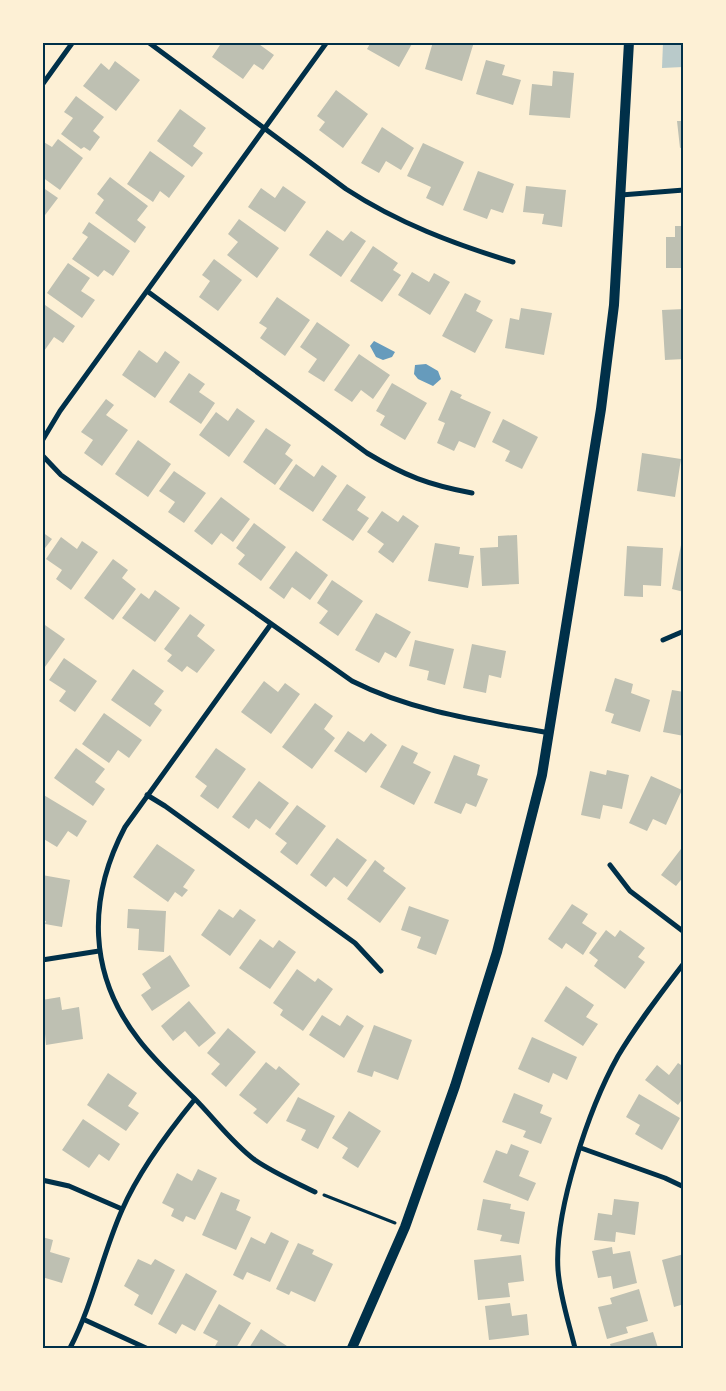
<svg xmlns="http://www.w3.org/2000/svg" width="726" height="1391" font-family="'Open Sans',sans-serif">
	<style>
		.green { fill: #b9caca }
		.water { fill: #669bbc }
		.building { fill: #bec0b2 }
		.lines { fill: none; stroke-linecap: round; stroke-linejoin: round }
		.path { stroke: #003049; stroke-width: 3 }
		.minor { stroke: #003049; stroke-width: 5 }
		.secondary { stroke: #003049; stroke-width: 10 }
		.neatline { fill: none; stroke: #003049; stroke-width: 2 }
	</style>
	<rect width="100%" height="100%" fill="#fdf0d5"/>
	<path class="green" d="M663,43H683V67L662,68Z"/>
	<path class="water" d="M374,341L395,352L392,357L383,360L376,357L370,346Z
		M426,364L438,371L441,379L433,386L418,379L414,374L415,365Z"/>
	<path class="building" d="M222,42H256L274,55L263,70L254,64L243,79L212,57Z
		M371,42H413L399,67L367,49Z
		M433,42H474L462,81L425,69Z
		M486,60L505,65L502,75L521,80L513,105L476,94Z
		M115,61L140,80L116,111L83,86L101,63L109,70Z
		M553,71L574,73L570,118L529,115L532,84L552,86Z
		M336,90L368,114L343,148L319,130L325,122L317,116Z
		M76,96L104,117L93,131L100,137L90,151L84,147L81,149L61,134L73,118L64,112Z
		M180,109L206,128L193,146L203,153L192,167L157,141Z
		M677,121H684V147L680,148Z
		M382,127L414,148L401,170L386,161L379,173L361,163Z
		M58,139L83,158L60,190L42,177V141L52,147Z
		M423,143L464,162L443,206L426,198L431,187L407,176Z
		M150,151L185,176L169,198L160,191L153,202L127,184Z
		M478,171L514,184L503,213L491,209L487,219L463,210Z
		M110,177L148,206L137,220L146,227L135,243L95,213L104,200L97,194Z
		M283,186L306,202L285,232L248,207L261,188L275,198Z
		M526,186L566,190L562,227L542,224L544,214L523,212Z
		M42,187L58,198L42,219Z
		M239,219L279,248L257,278L227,255L238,242L228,234Z
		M89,222L130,251L113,276L104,270L98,277L72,259L88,237L82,233Z
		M675,226H684V268H666V237H675Z
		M327,230L343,241L351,231L366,241L341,277L309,255Z
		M373,246L398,263L393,270L401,275L382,302L350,281Z
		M214,259L242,280L218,311L199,297L210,281L202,275Z
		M68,263L90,278L81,291L95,300L82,318L47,293Z
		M412,272L429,282L434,273L450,282L430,315L398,295Z
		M465,293L481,301L476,311L493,320L475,353L442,336Z
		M277,297L310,320L285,356L260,338L267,328L259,323Z
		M45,305L75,326L63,343L54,337L42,354V309Z
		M521,308L552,313L544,355L505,348L510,318L519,320Z
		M684,309V359L665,360L662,310Z
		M317,322L350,345L324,382L308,372L317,359L300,347Z
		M139,350L157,363L165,351L180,362L155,398L122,375Z
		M359,354L390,375L373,399L361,390L352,402L334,390Z
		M189,373L205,384L199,392L215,403L201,424L169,402Z
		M392,383L427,403L405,440L380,425L385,416L376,411Z
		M451,390L462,395L460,398L491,412L475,448L459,441L454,451L437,443L445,423L438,420Z
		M106,399L114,405L106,415L128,430L102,466L84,453L93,440L81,432Z
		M237,408L255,421L229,457L199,435L216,412L228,421Z
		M503,419L538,437L522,469L505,461L510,451L492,442Z
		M266,428L291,445L285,454L293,460L275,485L243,462Z
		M138,440L171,464L148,497L115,474Z
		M642,453L681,459L675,497L637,491Z
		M296,464L314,477L322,465L337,476L313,512L279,489Z
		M174,471L206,493L184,523L168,512L175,502L159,491Z
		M347,484L366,497L357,510L369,518L353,541L322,520Z
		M221,497L250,519L233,542L221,533L212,545L194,531Z
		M382,511L398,522L403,515L419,526L393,563L378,552L384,544L367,532Z
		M254,523L286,547L261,581L238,564L245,555L236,548Z
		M42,532L52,539L42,552Z
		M517,535L519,584L482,586L480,548L498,547V536Z
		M61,537L77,549L82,541L98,552L71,590L56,579L62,570L46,559Z
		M435,543L460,547L459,554L474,556L468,588L428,581Z
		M681,545L684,546V592L672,589Z
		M627,546L663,548L661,586L643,585V597L624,596Z
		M296,551L328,575L310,600L292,587L284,599L269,588Z
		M113,559L128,570L122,578L136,589L113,620L84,598Z
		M332,580L363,601L338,636L319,623L328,611L317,603Z
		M155,590L180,608L155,642L122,618L141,593L149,599Z
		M376,613L411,632L396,658L385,652L379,663L355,650Z
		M190,614L205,625L197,636L215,650L197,673L187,666L182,672L167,661L172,655L164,649Z
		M42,623L65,639L42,671Z
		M415,640L454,649L445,685L427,680L429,671L409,666Z
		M472,644L506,651L501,678L489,675L486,693L463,688Z
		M64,658L97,681L75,712L59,701L66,691L49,680Z
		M133,669L164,691L154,704L162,710L150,727L111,700Z
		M615,678L633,684L631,693L650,700L640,732L611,723L614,714L605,711Z
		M264,681L278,692L285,683L300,694L271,734L241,712Z
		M672,690L684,692V736L663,732Z
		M315,703L333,716L324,729L335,738L312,769L282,747Z
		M104,713L142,740L129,758L118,750L109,763L82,744Z
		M348,731L364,742L371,733L387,745L366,773L334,751Z
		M402,745L418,753L413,763L431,772L414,805L380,787Z
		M76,748L105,769L95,782L105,789L93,806L54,778Z
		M216,748L246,769L218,809L200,796L207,786L195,777Z
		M454,755L480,765L477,775L488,779L476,807L466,803L461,814L434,803Z
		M607,770L629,775L622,809L603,805L600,819L581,815L590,771L606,775Z
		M651,776L682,790L666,825L653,819L647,831L629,823Z
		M259,781L289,803L270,829L256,819L249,829L232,817Z
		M42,794L87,821L77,837L68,831L57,847L42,838Z
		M297,805L326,826L297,865L280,852L287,843L275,834Z
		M337,838L367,860L347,887L334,877L326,887L310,875Z
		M157,844L195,870L183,887L188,890L182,897L175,892L168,902L133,877Z
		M684,845V876L676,886L661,875Z
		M375,860L385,868L383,871L406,888L380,923L347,899Z
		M42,875L70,880L62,927L45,924L46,921L42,920Z
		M572,904L588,914L582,923L597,933L583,955L566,943L562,949L548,939Z
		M409,906L449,920L436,955L417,948L421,937L401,930Z
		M128,909L166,911L164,952L138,950L139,929L127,928Z
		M219,909L233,918L240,909L256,920L230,956L201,935Z
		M606,930L615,937L620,930L645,948L638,957L645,962L625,989L594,966L598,960L589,953Z
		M260,939L273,948L279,940L296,952L270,989L239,968Z
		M170,955L190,986L152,1011L141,995L151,988L142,974Z
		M297,969L315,982L318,978L333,989L303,1031L280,1015L283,1010L273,1003Z
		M566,986L594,1005L586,1017L598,1024L583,1046L544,1021Z
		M60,997L62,1010L79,1007L83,1039L46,1045L42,1000Z
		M189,1001L216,1033L199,1047L185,1031L173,1041L161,1026Z
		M322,1015L340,1026L347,1015L364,1026L344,1058L309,1035Z
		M374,1025L412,1040L398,1080L374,1071L372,1077L357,1072Z
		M228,1028L256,1052L226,1087L211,1074L220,1064L207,1053Z
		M532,1037L577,1057L567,1080L553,1073L549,1083L518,1069Z
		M266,1062L276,1070L279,1066L300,1084L267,1124L253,1113L257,1109L239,1095Z
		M678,1063L684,1067V1097L678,1105L645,1080L657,1065L669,1075Z
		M108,1073L137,1093L128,1106L139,1113L126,1131L87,1105Z
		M514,1093L543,1105L540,1113L552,1118L541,1144L523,1137L526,1131L502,1122Z
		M639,1094L680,1118L662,1150L635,1134L640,1125L626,1117Z
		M298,1097L335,1116L318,1149L301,1140L306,1130L286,1121Z
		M349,1111L381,1131L358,1168L342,1158L348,1148L332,1138Z
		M83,1119L120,1144L109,1161L99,1154L89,1168L62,1150Z
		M511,1144L529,1151L519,1176L536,1183L528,1201L483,1182L496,1150L507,1154Z
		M198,1169L217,1178L195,1220L186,1216L183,1222L171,1216L174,1209L162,1203L177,1173L192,1181Z
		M221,1192L240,1200L236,1210L251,1217L236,1250L202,1235Z
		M483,1199L511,1204L510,1209L525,1212L519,1244L500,1241L502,1235L477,1230Z
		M614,1199L639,1202L635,1235L616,1232L615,1242L594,1240L598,1213L612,1215Z
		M271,1232L289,1241L270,1282L247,1272L243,1280L233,1275L251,1237L265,1244Z
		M42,1237L53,1240L50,1252L70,1258L62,1283L42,1277Z
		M298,1243L314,1250L312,1254L333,1264L315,1302L291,1291L289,1295L276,1289Z
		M612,1247L613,1254L630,1251L637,1283L613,1289L611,1276L598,1278L592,1251Z
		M684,1254V1304L674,1307L662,1260Z
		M521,1255L524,1281L508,1283L510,1297L478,1300L474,1260Z
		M138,1259L151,1265L155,1259L175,1270L152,1315L134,1305L139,1295L124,1286Z
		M186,1273L217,1291L195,1331L182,1324L176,1334L158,1324Z
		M639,1289L648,1321L626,1327L628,1333L607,1339L598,1307L612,1304L610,1298Z
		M510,1303L512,1316L527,1314L529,1335L489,1340L485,1306Z
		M219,1304L251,1323L236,1348H214L218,1341L203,1333Z
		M261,1329L290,1348H249Z
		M653,1332L658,1348H611L610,1344Z"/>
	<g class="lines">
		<path class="path" d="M324,1195L395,1223"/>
		<path class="minor" d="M148,42L346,189C398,223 454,244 513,262
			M42,85L73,42
			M621,195L684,190
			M147,291L367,453C405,476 429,485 472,493
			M42,441L60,411L327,42
			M42,455L61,475L352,681C413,712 482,721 549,733
			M271,624L125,827C87,899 88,975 139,1040C155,1061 175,1079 194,1098C214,1118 232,1143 255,1160C274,1173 295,1182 315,1192
			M663,640L684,631
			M147,795L165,806L355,943L381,971
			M610,865L630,891L684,932
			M42,960L99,951
			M581,1148L665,1178L684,1187
			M42,1180L69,1186L122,1209
			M85,1320L146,1348
			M70,1348C93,1304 102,1255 122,1210C139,1171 168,1132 195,1099
			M575,1348C569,1323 560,1297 558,1270C554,1211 589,1108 618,1056C637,1024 661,993 684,963"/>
		<path class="secondary" d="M352,1348L405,1227L455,1086L497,952L542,775L601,409L614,305L629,42"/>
	</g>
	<rect width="726" height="1391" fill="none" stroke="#fdf0d5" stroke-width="88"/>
	<rect x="44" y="44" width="638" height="1303" class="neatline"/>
</svg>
